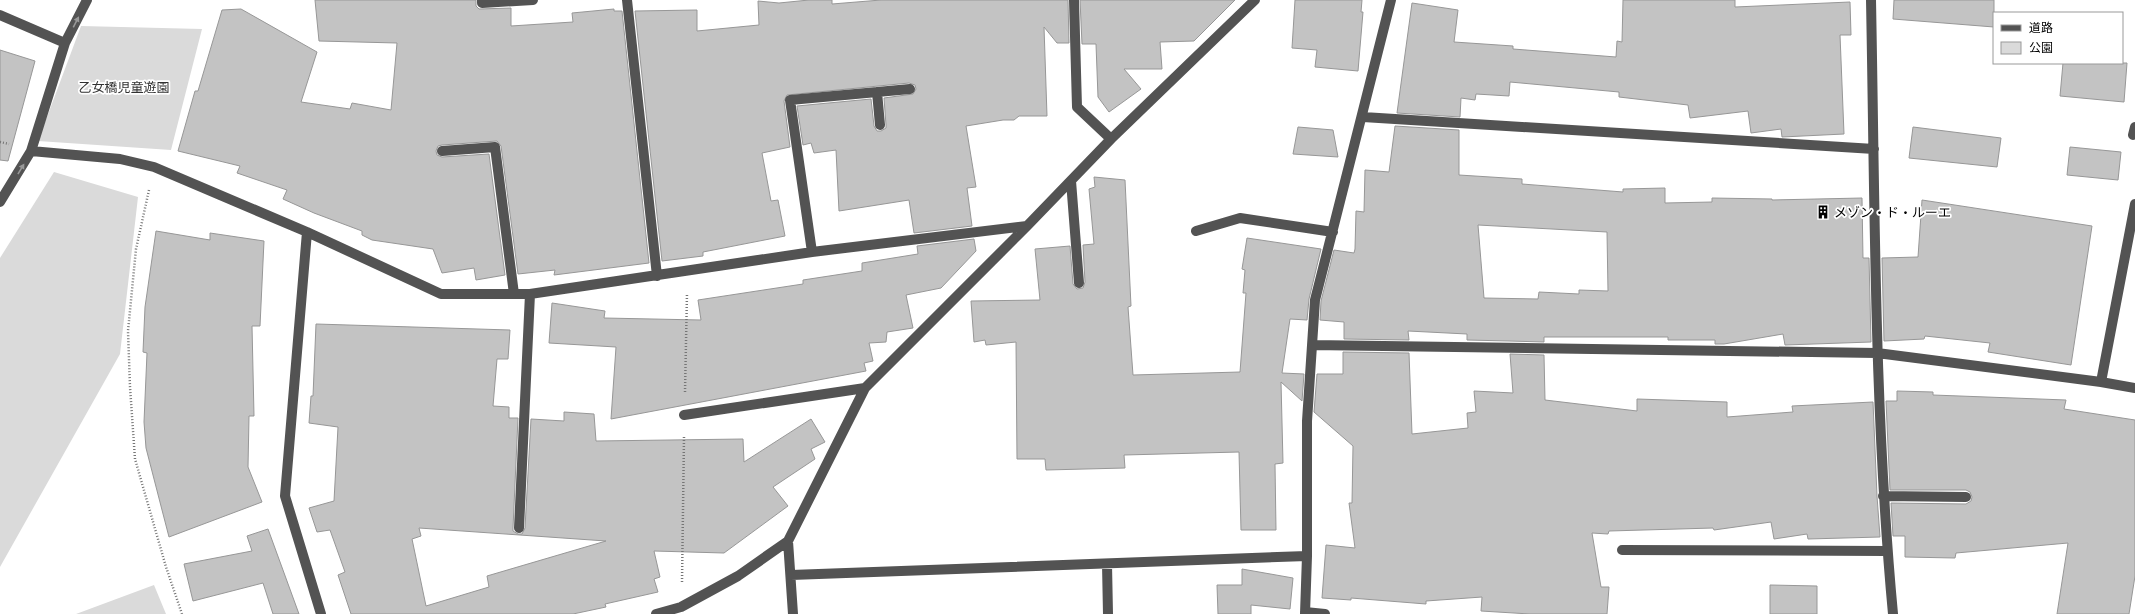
<svg xmlns="http://www.w3.org/2000/svg" width="2135" height="614" font-family="Quicksand,'Noto Sans JP',sans-serif">
	<style>
		.green { fill: #dadada }
		.building { fill: #c3c3c3; stroke: #979797; fill-rule: evenodd }
		.lines { fill: none; stroke-linecap: round; stroke-linejoin: round }
		.path { stroke: #757575; stroke-width: 2.5; stroke-dasharray: 1 2; stroke-linecap: butt }
		.minor { stroke: #535353; stroke-width: 10 }
		.oneway { fill: #989898 }
		.labels { text-anchor: middle; stroke-width: 3.5; stroke-linejoin: round; paint-order: stroke }
		.park-label { font-size: 13px; fill: #313131; stroke: #fff }
		.poi-label { font-size: 13px; fill: #000; stroke: #fff; text-anchor: start }
	</style>
	<rect width="100%" height="100%" fill="#fff"/>
	<path class="green" d="M81,26L202,29L171,150L38,141Z
		M54,172L138,197L120,354L0,567V258Z
		M154,585L166,614H76Z"/>
	<path class="building" d="M315,0H476V6L479,9L511,8V26L573,22L572,13L614,9V11H622L649,263L554,275L555,270L518,274L501,146L497,141L442,145L438,146L436,151L437,155L442,157L489,154L505,275L476,280L474,268L442,273L433,249L372,240L362,235V231L314,213L283,199L287,190L237,173L240,166L178,151L195,91H198L222,10L241,9L317,52L301,102L350,109L352,103L391,110L397,43L319,41Z
		M809,0H832V4L881,0H1068L1069,43H1057L1044,27L1047,116H1019L1014,120H1003L966,126L976,187L967,188L972,226L914,233L909,200L839,211L836,150L814,153L811,143L803,145L797,106L871,99L874,126L877,131H881L886,128V125L884,98L913,94L916,89L915,85L909,83L787,95L784,101L790,147L762,153L771,201L778,200L785,236L703,252V256L662,261L635,11L697,10V31L759,25L758,1L779,3Z
		M1080,0H1235L1194,41L1160,42L1162,69H1124L1141,89L1109,112L1098,97L1096,44H1082Z
		M1295,0H1362L1361,12H1363L1358,71L1315,67L1317,50L1292,48Z
		M1623,0H1735V7L1850,2L1851,35H1840L1844,134L1782,137L1781,129L1751,133L1748,111L1690,118L1688,105L1619,97V92L1510,82L1509,96L1476,94L1475,100L1461,98L1460,117L1397,113L1412,3L1458,10L1454,42L1513,46V49L1616,57L1617,41L1622,42Z
		M1894,0H1994V27L1893,19Z
		M0,50L35,61L8,161L0,160Z
		M2063,63H2127L2124,102L2060,96Z
		M1395,126L1459,130V175L1522,179V184L1623,192V189L1665,188V203L1712,202V198L1772,199V200L1862,198L1863,258H1869L1871,342L1785,345L1783,334L1724,344H1715V340H1668V337H1544V342L1509,341L1467,340V334L1408,331L1409,340L1344,339V322L1320,320L1321,301L1334,250L1354,253L1355,249L1356,211L1364,212L1365,170L1389,172ZM1478,225L1607,232L1608,291L1579,290V294L1539,292L1538,299L1484,298Z
		M1298,127L1333,130L1338,157L1293,154Z
		M1913,127L2001,138L1997,167L1909,158Z
		M2070,147L2121,152L2118,180L2067,175Z
		M1094,177L1125,180L1131,306L1128,307L1133,375L1240,372L1246,293H1243L1245,270L1242,269L1247,238L1321,249L1309,299L1307,320L1290,319L1282,373L1304,374L1302,401L1281,382L1283,463L1275,464L1276,530H1241L1239,452L1124,455L1125,468L1046,470L1045,459H1017L1016,342L986,345L985,340L974,342L971,301L1040,300L1035,249L1070,246L1073,284L1077,289L1083,288L1085,282L1083,245L1094,244L1089,189L1095,187Z
		M1922,200L2092,226L2071,365L1988,352L1990,343L1925,336L1924,339L1884,341L1882,258L1918,257Z
		M156,231L210,240V233L264,241L260,326H252L254,416H249L248,467L262,502L169,537L146,448L144,422L147,353L143,352L145,307Z
		M974,239L976,251L941,288L906,295L913,328L887,332L886,342L869,343L873,361L864,363L866,371L611,419L616,347L549,343L552,303L605,311L604,318L701,320L698,300L803,284V280L862,271V263L918,254L917,246Z
		M316,324L510,330L508,359H497L493,406L509,407V418H518L513,528V531L518,534H522L525,528L531,419L564,421V412L594,414L596,441L743,439L744,462L811,419L825,442L811,449L815,459L773,487L788,506L724,553L654,551L660,577L654,579L658,592L605,604L606,607L573,614H351L338,575L345,572L330,530L317,532L309,508L334,501L338,427L309,423L311,396H313ZM419,528L606,541L487,576L489,587L426,606L412,539L421,536Z
		M1343,352L1409,353L1412,434L1468,428L1467,413L1476,412L1474,391L1513,393L1510,354L1544,355L1545,400L1637,411V399L1727,402V417L1793,412L1792,406L1873,402L1877,496L1880,537L1808,539L1807,534L1774,539L1771,522L1714,530L1713,528L1609,531L1608,534L1592,533L1601,587H1609L1607,614H1530L1481,611L1482,597L1426,601V604L1351,598V600L1322,598L1326,545L1355,548L1349,503H1352L1353,446L1314,412L1317,374H1343Z
		M1897,391L1933,392V395L2066,400L2064,409L2135,420V576L2129,614H2057L2068,543L1956,553L1955,558L1905,557V536H1893L1891,503L1966,504L1971,501L1972,497L1970,492L1966,490H1890L1886,401H1897Z
		M268,529L299,614H273L263,583L193,601L184,564L252,551L247,536Z
		M1242,569L1293,578L1290,609L1251,605V614H1218L1217,585H1242Z
		M1770,585L1817,586V614H1770Z"/>
	<g class="lines">
		<path class="path" d="M0,142L9,144
			M149,190L136,249L128,331L130,387L135,459L166,567L182,614
			M685,392L687,293
			M682,582L684,437"/>
		<path class="minor" d="M482,0V3L533,0
			M627,0L657,276
			M1074,0L1077,107L1111,139
			M1871,0C1875,205 1874,410 1893,614
			M0,15L65,43
			M877,92L880,125
			M1363,117L1874,149
			M2133,135L2135,127
			M31,151L120,159L154,167L307,232L441,294H530L812,252L1027,226
			M442,151L495,147L514,294
			M1071,181L1079,283
			M0,202L31,151L65,43L87,0
			M1196,231L1240,218L1333,232
			M307,232L285,496L321,614
			M812,252L790,100L910,89
			M1312,345L1877,353L2101,382L2135,388
			M2101,382L2135,204
			M684,415L865,388
			M1883,496L1966,497
			M519,528L530,294
			M788,541L793,614
			M1622,550L1887,551
			M1107,564L1108,614
			M791,575L1307,556
			M1305,612L1325,614
			M656,614L681,607L738,576L788,541L865,388L1027,226L1111,139L1255,0
			M1305,614L1307,556V421L1315,300L1391,0"/>
	</g>
	<defs><path id="oneway-solid" d="M-6-.8H1V-3.2L6.5 0L1 3.2V.8H-6Z"/></defs>
	<g class="oneway">
		<use href="#oneway-solid" transform="translate(76 22) rotate(-63)"/>
		<use href="#oneway-solid" transform="translate(21 169) rotate(-59)"/>
	</g>
	<defs>
		<g id="building-bare" transform="scale(1.08)"><path d="M-4-6H4V6H1V3H-1V6H-4ZM-2.5-4.3h1.7v1.8h-1.7ZM.8-4.3h1.7v1.8H.8ZM-2.5-1h1.7V.8h-1.7ZM.8-1h1.7V.8H.8Z" fill="#000" stroke="#fff" stroke-width="2.5" paint-order="stroke"/></g>
	</defs>
	<g fill-rule="evenodd">
		<use href="#building-bare" x="1823" y="212"/>
	</g>
	<g class="labels">
		<g class="park-label">
			<text x="124" y="92">乙女橋児童遊園</text>
		</g>
		<g class="poi-label">
			<text x="1834" y="217">メゾン・ド・ルーエ</text>
		</g>
	</g>
	<rect x="1993" y="12" width="130" height="52" fill="#ffffff" stroke="#999999"/>
	<rect x="2001" y="25" width="20" height="6" fill="#535353" stroke="#999999"/>
	<text x="2029" y="32" font-size="12" fill="#000000">道路</text>
	<rect x="2001" y="42" width="20" height="12" fill="#dadada" stroke="#999999"/>
	<text x="2029" y="52" font-size="12" fill="#000000">公園</text>
</svg>
